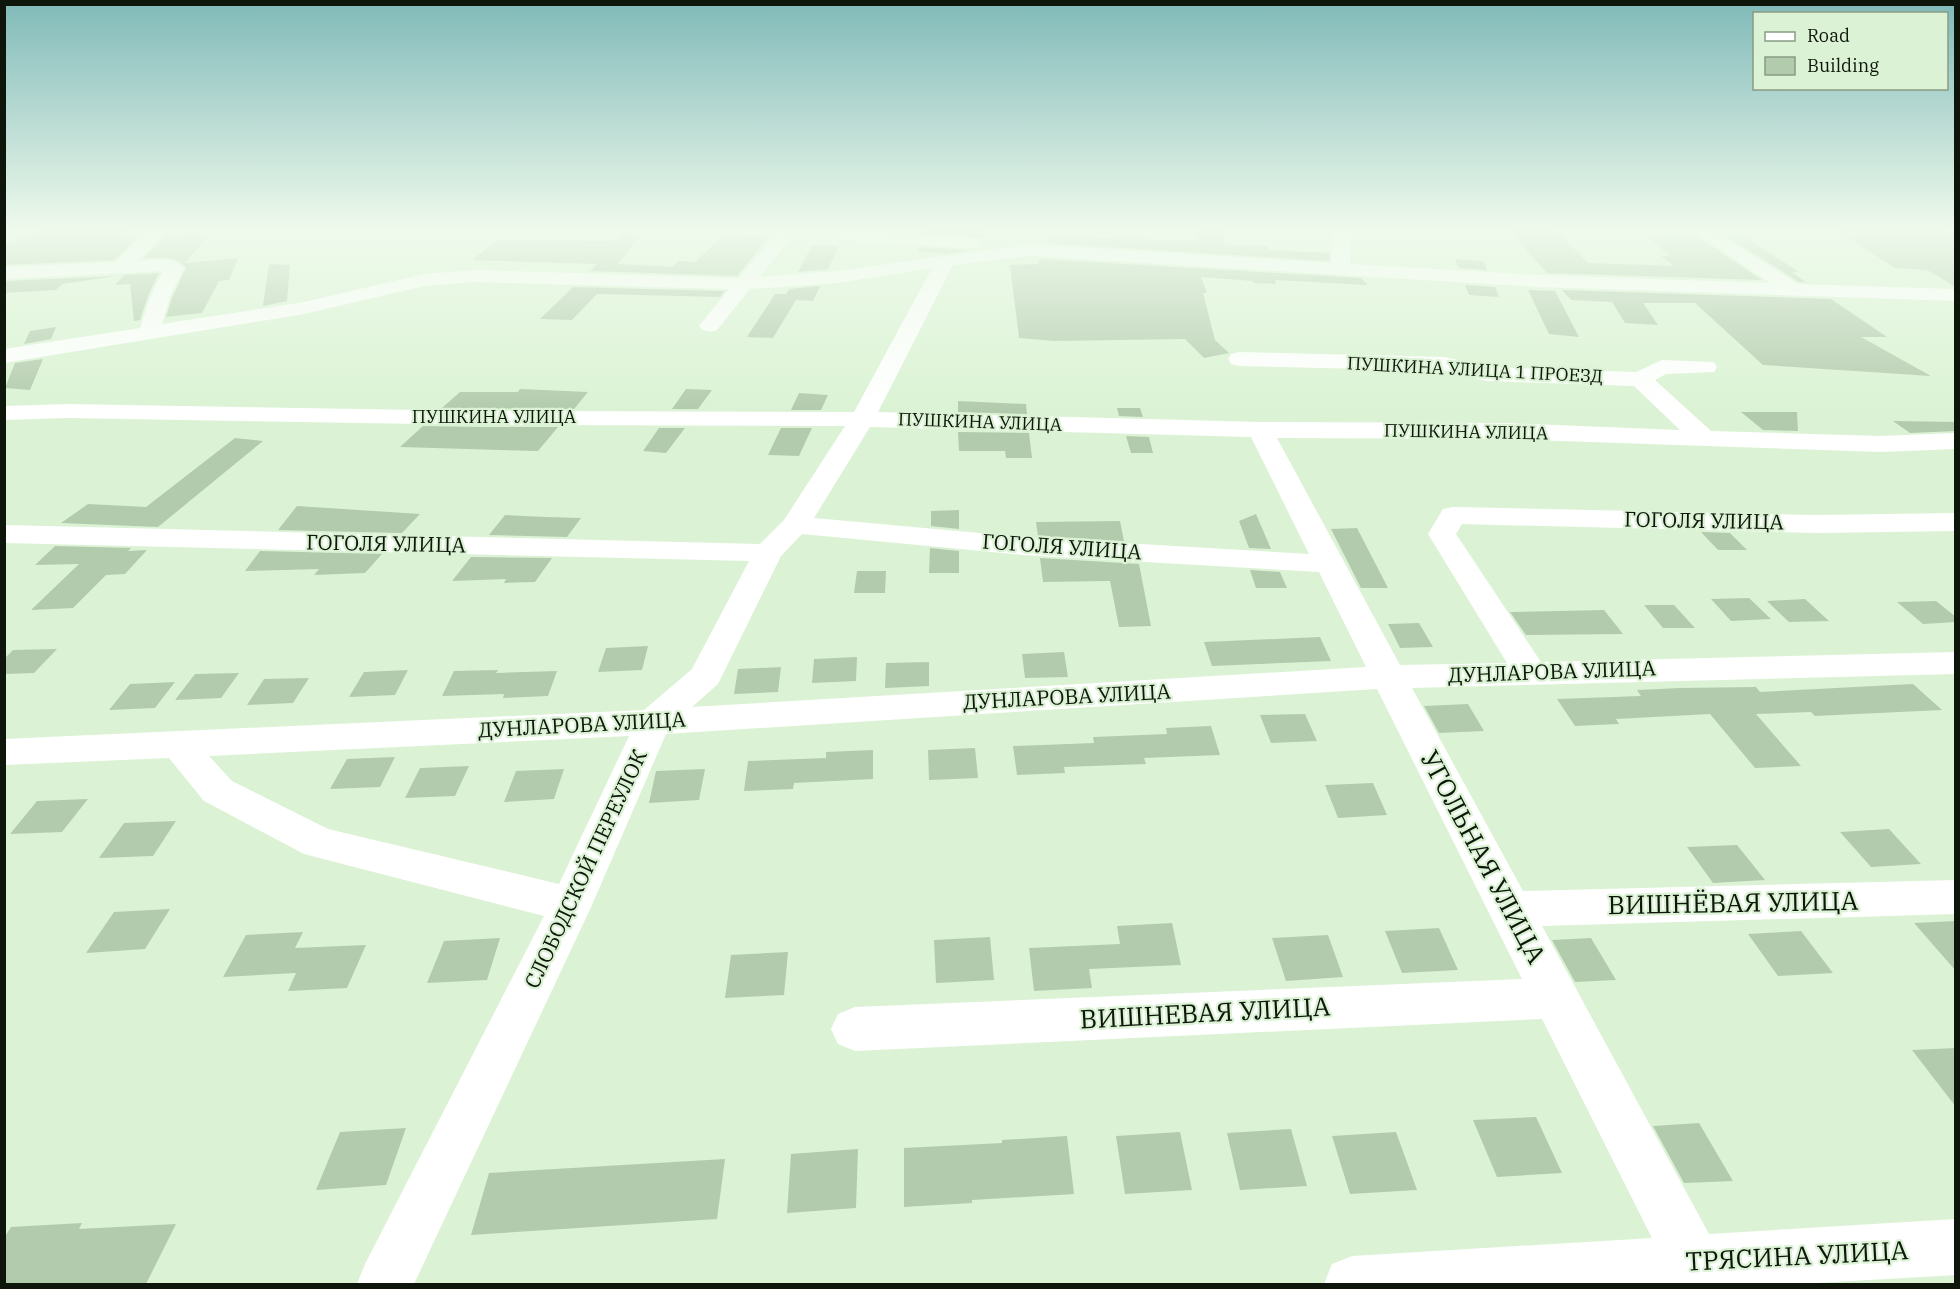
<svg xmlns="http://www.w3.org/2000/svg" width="1960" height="1289" font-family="'IBM Plex Serif',serif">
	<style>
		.building { fill: #b3cbad }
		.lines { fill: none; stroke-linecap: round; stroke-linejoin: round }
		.minor { fill: #fff; fill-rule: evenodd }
		.labels { text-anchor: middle; stroke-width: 4.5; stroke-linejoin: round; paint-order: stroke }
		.far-street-label { font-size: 18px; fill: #0e160c; stroke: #dbf3d4 }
		.street-label { font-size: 21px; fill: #0e160c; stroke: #dbf3d4 }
		.near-street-label { font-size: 26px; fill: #0e160c; stroke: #dbf3d4 }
	</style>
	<rect width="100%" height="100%" fill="#dbf3d4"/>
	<path class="building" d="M39,229H136L119,238L138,237L114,260L4,265V245Z
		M928,229H986L981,239L972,236L926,233Z
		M1199,229H1224L1223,244L1268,246L1269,250L1330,253L1329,261L1046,243L1049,236L1197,241Z
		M1508,229H1555L1588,263L1674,266L1661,256H1670L1644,234L1695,235L1762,280L1547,273Z
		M1835,229H1940L1956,238V287L1927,270L1895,268Z
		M212,232L185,263L238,258L229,280L219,281L202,313L166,317L172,298L186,268L181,262L170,258H144L166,235Z
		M619,232H643L618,264L672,267L679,261L695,262L725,234L768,238L737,276L590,271L597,264L472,260L498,240L609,241L617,239Z
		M1726,236H1743L1799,272H1792L1806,282H1799Z
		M812,245L839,246L828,269L798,272Z
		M919,247L970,250L945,254L917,251Z
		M1040,259L1361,278L1368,285L1275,280L1276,284L1253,283V281L1201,277L1207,293H1203L1215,340L1229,353L1204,358L1185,339L1054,341L1019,338L1010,265L1038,264Z
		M1455,259L1484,261L1487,270L1459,268Z
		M269,264L290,265L287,301L263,306Z
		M159,273L148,296L140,320L134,321L130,284L115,285L124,275Z
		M118,276L62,284L56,290L4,293V281Z
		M1465,285L1495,287L1499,297L1469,295Z
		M820,286L813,301L796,300L773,338L747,337L775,294H786L789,289Z
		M573,287L724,291L720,297L597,294L572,320L540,319Z
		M1528,290L1555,291L1579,337L1549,334Z
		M1562,290L1831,299L1887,337H1861L1931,376L1763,365L1695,303H1643L1658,325L1625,323L1612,302L1571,300Z
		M56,327L51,339L24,344L30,331Z
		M43,359L30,390L5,388L15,363Z
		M520,389L588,392L574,409L442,408L460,392H518Z
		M686,389L712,390L698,409H672Z
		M799,393L828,395L821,410H791Z
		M958,401L1026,404L1027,414L958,412Z
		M1117,408H1140L1143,417L1119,416Z
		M1741,412H1797L1798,431L1763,430Z
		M1893,421L1956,422V431L1910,433Z
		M423,426L482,427H558L538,451L400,447Z
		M659,428H685L666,453L643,451Z
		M781,428H812L799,456L768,455Z
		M958,432L1029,433L1032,458H1006L1005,451H959Z
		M1126,436L1149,437L1153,453H1131Z
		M235,438L263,441L158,527L61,523L88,504L146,507Z
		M297,506L420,514L402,533L278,530Z
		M959,510V529L931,526V511Z
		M1256,514L1271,549L1249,548L1239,521Z
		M505,515L546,517L581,518L567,537L489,535Z
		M1120,521L1124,541L1038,536L1036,522Z
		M1357,528L1388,588H1361L1331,529Z
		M1701,532L1730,533L1747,550H1718Z
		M55,546L131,548L128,551L147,550L125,574L106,575L73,608L31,610L79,564L35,565Z
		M930,548L959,551V573H929Z
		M260,551L382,554L365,573L314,575L319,569L245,571Z
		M471,557L552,558L535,582L504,583L506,579L452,581Z
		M1040,558L1139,564L1151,626L1119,627L1110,581L1043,582Z
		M1250,570L1280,572L1287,588H1256Z
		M857,571H886L885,593H854Z
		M1749,598L1771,619L1731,621L1711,599Z
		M1805,599L1829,621L1789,622L1767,601Z
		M1936,601L1956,617V622L1923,624L1897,602Z
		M1644,605H1674L1695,628H1663Z
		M1604,610L1623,634L1526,635L1510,612Z
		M1419,623L1433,647L1400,648L1388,624Z
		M1320,637L1331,661L1212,666L1204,642Z
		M648,646L642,670L598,672L606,648Z
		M57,649L34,673L4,674V659L13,650Z
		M1064,652L1068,677L1025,678L1022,654Z
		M857,657L856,681L812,683L814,659Z
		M929,662V686L885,688L886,663Z
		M781,667L778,692L734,694L738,669Z
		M408,670L395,695L349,697L364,672Z
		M498,670L496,673L557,671L548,696L503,698L504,694L442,696L454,671Z
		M239,673L221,698L175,700L195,674Z
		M309,678L293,703L247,705L264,679Z
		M175,682L155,708L109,710L130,684Z
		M1913,684L1942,710L1815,716L1811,712L1756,714L1801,766L1755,768L1710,714L1616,719L1619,724L1575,726L1557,699L1641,696L1637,690L1680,688L1756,687L1760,692Z
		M1468,704L1484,731L1439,733L1424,706Z
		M1305,714L1317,741L1271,743L1260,715Z
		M1211,726L1220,755L1144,758L1146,764L1064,767L1065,773L1017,775L1013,746L1094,743L1093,737L1167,734L1166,728Z
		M975,748L978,778L929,780L928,750Z
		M873,750V779L794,783L793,789L744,791L748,761L826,758V752Z
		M395,757L380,787L330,789L347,759Z
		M469,766L455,796L405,798L420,768Z
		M564,769L554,799L504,802L516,771Z
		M705,769L699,800L649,803L656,771Z
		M1373,783L1387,815L1338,818L1325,785Z
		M88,799L62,832L10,834L37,801Z
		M176,821L153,856L99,858L124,823Z
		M1889,829L1921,864L1871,867L1840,832Z
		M1737,845L1765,880L1713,883L1687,847Z
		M170,909L145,949L86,953L114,912Z
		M1956,921V971L1914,923Z
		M1172,923L1181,965L1089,969L1092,988L1034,991L1029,948L1120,944L1117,926Z
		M1439,928L1458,970L1402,973L1385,931Z
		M1801,931L1833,973L1778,976L1748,934Z
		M303,932L295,948L366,945L347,988L288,991L296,973L223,977L246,935Z
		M1328,935L1343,977L1286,981L1272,938Z
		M990,937L994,980L936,983L934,940Z
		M500,938L487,980L427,983L444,941Z
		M1591,938L1616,980L1575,982L1552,940Z
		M788,952L784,995L725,998L731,955Z
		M1956,1048V1107L1912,1050Z
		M1536,1117L1562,1173L1497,1177L1473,1120Z
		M1699,1123L1733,1181L1684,1183L1653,1126Z
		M406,1128L386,1185L316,1190L340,1132Z
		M1291,1129L1307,1186L1240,1190L1227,1133Z
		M1180,1132L1192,1190L1125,1194L1116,1136Z
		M1396,1132L1417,1190L1350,1194L1332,1136Z
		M1067,1136L1074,1194L972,1200V1203L904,1207V1148L1002,1143V1140Z
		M858,1149L856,1208L787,1213L791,1154Z
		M725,1159L717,1219L471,1235L489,1173Z
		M82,1223L79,1229L176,1224L146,1284H4V1238L11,1227Z"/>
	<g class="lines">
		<path class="minor" d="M149,229H168L138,261C153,260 174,255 184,268L170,297L162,324L304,302L424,274L476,270L739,278L774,236L740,234L732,229H836L972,238L978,239L981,243L978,247L972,248L791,237L760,277L837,271L1031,244L1331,263L1334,229H1352L1350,264L1539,275L1770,283L1690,229H1711L1798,284L1956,289V301L1539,287L1031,256L953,265L878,412L1260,422L1504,423L1680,430L1634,386L1487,381L1445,371L1239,366L1231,364L1228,359L1231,354L1239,352L1445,357L1487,367L1636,372L1662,360L1714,362L1717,367L1714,372L1666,374L1655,380L1711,431L1880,436L1956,433V449L1880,452L1504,439L1277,438L1400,665L1507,663L1428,534L1443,509L1453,507L1816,515L1956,513V531L1816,533L1462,524L1456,534L1541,662L1956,652V674L1412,688L1523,891L1956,880V914L1542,926L1709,1234L1956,1219V1275L1799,1284H1324L1332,1264L1352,1256L1652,1238L1542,1019L855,1051L838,1044L831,1029L838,1014L855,1007L1522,979L1377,689L666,734L592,905L414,1284H357L365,1264L544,916L304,854L204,801L169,758L4,765V739L644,710L692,669L749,561L4,543V525L760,544L784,520L845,426L482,425L68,418L4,420V406L68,404L482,411L854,412L932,268L837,283L750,289L717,330L710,332L703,330L699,326L729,289L476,282L424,286L304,314L4,363V349L140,328L150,297L163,271L4,279V267L115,262ZM870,427L1251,437L1309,554L1023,537L814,518ZM802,534L1023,555L1319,572L1366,667L692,707L718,684L781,556ZM629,736L559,884L328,829L232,781L209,756Z
			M487,229H612L618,234L615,238L609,239L493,238L487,237L484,233Z"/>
	</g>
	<linearGradient id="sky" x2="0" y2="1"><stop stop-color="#80bab9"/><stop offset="0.56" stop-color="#effaec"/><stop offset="1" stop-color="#effaec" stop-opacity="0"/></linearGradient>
	<rect width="1960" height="410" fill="url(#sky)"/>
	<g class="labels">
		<g class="far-street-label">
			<text transform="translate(1475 370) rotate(3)" y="6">ПУШКИНА УЛИЦА 1 ПРОЕЗД</text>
			<text x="494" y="423">ПУШКИНА УЛИЦА</text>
			<text transform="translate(980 422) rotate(2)" y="6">ПУШКИНА УЛИЦА</text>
			<text transform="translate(1466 432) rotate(1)" y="6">ПУШКИНА УЛИЦА</text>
		</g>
		<g class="street-label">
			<text transform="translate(1704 521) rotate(1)" y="7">ГОГОЛЯ УЛИЦА</text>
			<text transform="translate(386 544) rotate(1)" y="7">ГОГОЛЯ УЛИЦА</text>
			<text transform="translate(1062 547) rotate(4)" y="7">ГОГОЛЯ УЛИЦА</text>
			<text transform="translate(1552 672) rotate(-2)" y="7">ДУНЛАРОВА УЛИЦА</text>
			<text transform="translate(1067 697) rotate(-3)" y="7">ДУНЛАРОВА УЛИЦА</text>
			<text transform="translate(582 725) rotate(-3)" y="7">ДУНЛАРОВА УЛИЦА</text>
			<text transform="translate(586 869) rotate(-65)" y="7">СЛОБОДСКОЙ ПЕРЕУЛОК</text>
		</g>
		<g class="near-street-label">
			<text transform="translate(1483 857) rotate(62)" y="9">УГОЛЬНАЯ УЛИЦА</text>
			<text transform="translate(1733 903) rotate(-1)" y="9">ВИШНЁВАЯ УЛИЦА</text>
			<text transform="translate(1205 1013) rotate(-3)" y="9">ВИШНЕВАЯ УЛИЦА</text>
			<text transform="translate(1797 1256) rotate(-3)" y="9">ТРЯСИНА УЛИЦА</text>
		</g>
	</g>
	<rect width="1960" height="1289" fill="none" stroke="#0e160c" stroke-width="12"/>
	<rect x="1753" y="12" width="195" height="78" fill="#dbf3d4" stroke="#899b84" stroke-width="1.5"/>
	<rect x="1765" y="32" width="30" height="9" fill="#ffffff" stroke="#899b84" stroke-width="1.5"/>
	<text x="1807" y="42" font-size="18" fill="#0e160c">Road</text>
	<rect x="1765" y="57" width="30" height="18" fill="#b3cbad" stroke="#899b84" stroke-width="1.5"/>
	<text x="1807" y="72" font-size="18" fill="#0e160c">Building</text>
</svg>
